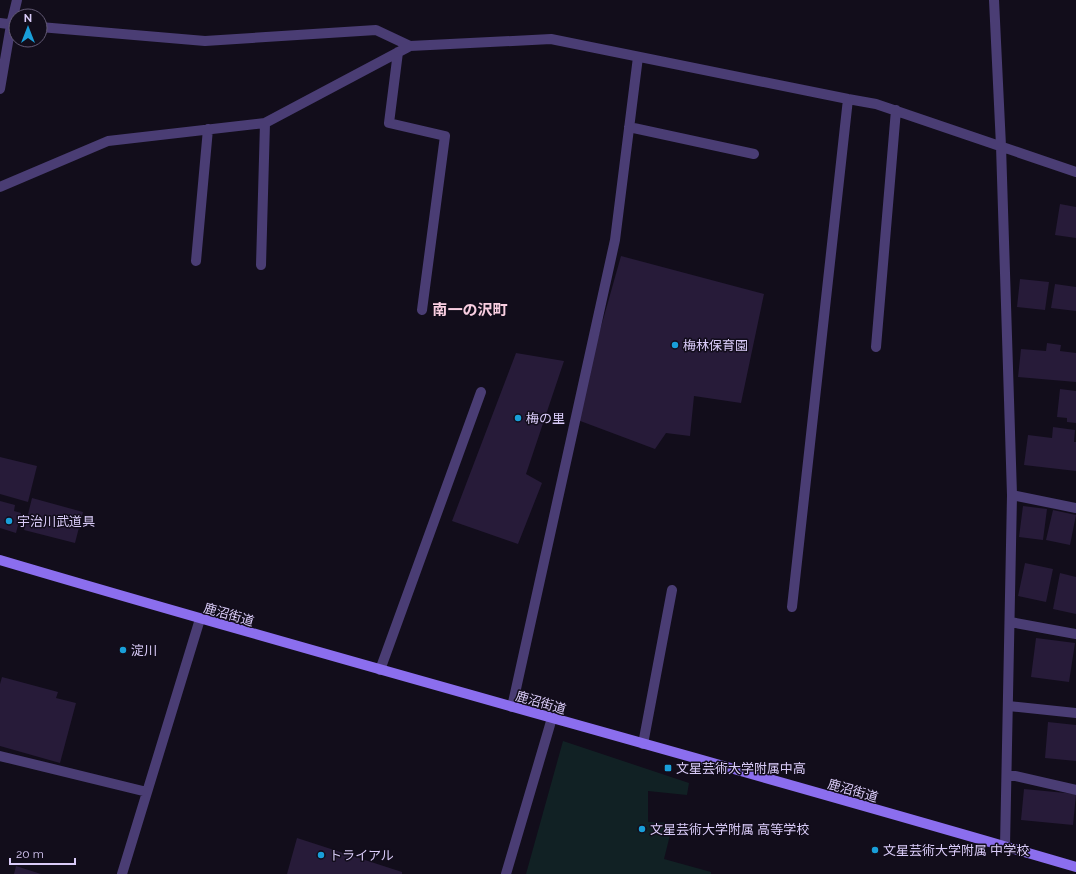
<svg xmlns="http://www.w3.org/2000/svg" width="1076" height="874" font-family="Raleway,'Noto Sans JP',sans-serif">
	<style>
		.green { fill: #112124 }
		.building { fill: #271b39 }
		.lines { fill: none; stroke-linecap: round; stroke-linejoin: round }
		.street { stroke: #4a3d74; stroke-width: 10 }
		.secondary { stroke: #8b6eee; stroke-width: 10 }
		.poi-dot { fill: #199fd9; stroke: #120d1b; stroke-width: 1.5 }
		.labels { text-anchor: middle; stroke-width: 3; stroke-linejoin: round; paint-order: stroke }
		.poi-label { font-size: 13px; fill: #daccf9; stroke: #120d1b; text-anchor: start }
		.street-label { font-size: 13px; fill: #daccf9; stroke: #120d1b }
		.quarter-label { font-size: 15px; font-weight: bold; fill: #f9cee1; stroke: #120d1b }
	</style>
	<rect width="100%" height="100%" fill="#120d1b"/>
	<path class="green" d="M563,741L689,783L687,795L648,791V822L673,823L664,859L711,872V874H526Z"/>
	<path class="building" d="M1060,204L1076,207V238L1055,235Z
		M621,256L764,294L741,403L694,396L690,436L666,433L655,449L575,419Z
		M1020,279L1049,282L1045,310L1017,307Z
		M1055,284L1076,287V311L1051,308Z
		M1047,343L1061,345L1060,351L1076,353V382L1018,377L1021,349L1046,351Z
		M516,353L564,361L526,474L542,483L518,544L452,521Z
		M1060,389L1076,391V423L1067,422V418L1057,417Z
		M1053,427L1075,430L1074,442H1076V471L1024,465L1028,435L1052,438Z
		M0,457L37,466L28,502L0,494Z
		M32,498L83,512L75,543L24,530Z
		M0,501L15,505L14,511L21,513L16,533L0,528Z
		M1023,506L1047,509L1043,540L1019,537Z
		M1053,510L1076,515L1070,545L1046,540Z
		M1025,563L1053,569L1046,602L1018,596Z
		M1060,573L1076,577V614L1053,609Z
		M1036,638L1075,643L1069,682L1031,677Z
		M2,677L58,692L56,698L76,703L60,763L0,746V684Z
		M1048,722L1076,725V761L1045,758Z
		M1024,789L1076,794L1073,825L1021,820Z
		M297,838L402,872V874H287Z
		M16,866L41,874H14Z"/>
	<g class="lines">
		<path class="street" d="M994,0L1001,146L1012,495L1005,846
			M0,23L16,25
			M40,27L205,41L376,30L410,46L551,39L848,99L876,104L1076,172
			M398,52L389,123L445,136L422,310
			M0,89L11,25L17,0
			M629,127L754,154
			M0,187L108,141L265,123L410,46
			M196,261L208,129
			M261,265L265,123
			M876,347L896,110
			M1012,495L1076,508
			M792,607L848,99
			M1010,622L1076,634
			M380,670L481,392
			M1008,706L1076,713
			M512,707L615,240L638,57
			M643,744L672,590
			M0,756L147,792
			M1007,774L1076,790
			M122,874L200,619
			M506,874L552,718"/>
		<path class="secondary" d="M0,560C358,666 718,762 1076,867"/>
	</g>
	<g class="poi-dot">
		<circle cx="675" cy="345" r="4"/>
		<circle cx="518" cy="418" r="4"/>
		<circle cx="9" cy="521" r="4"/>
		<circle cx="123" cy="650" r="4"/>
		<rect x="664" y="764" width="8" height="8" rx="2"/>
		<circle cx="642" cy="829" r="4"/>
		<circle cx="875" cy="850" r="4"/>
		<circle cx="321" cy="855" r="4"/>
	</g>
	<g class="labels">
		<g class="poi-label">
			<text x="683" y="350">梅林保育園</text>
			<text x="526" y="423">梅の里</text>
			<text x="17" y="526">宇治川武道具</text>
			<text x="131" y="655">淀川</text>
			<text x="676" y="773">文星芸術大学附属中高</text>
			<text x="650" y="834">文星芸術大学附属 高等学校</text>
			<text x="883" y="855">文星芸術大学附属 中学校</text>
			<text x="329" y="860">トライアル</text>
		</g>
		<g class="street-label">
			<text transform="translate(229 614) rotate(16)" y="5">鹿沼街道</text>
			<text transform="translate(541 702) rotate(16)" y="5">鹿沼街道</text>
			<text transform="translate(853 790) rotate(16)" y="5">鹿沼街道</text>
		</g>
		<g class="quarter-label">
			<text x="470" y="315">南一の沢町</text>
		</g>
	</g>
	<g transform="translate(28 28)"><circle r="19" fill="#120d1b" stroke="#625974"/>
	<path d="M0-3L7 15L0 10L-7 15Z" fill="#199fd9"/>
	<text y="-6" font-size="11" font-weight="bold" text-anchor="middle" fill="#daccf9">N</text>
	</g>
	<path d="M10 858v6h65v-6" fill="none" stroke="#daccf9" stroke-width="2"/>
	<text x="16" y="858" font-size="12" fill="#daccf9" stroke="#120d1b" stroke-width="3" paint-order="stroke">20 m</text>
</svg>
